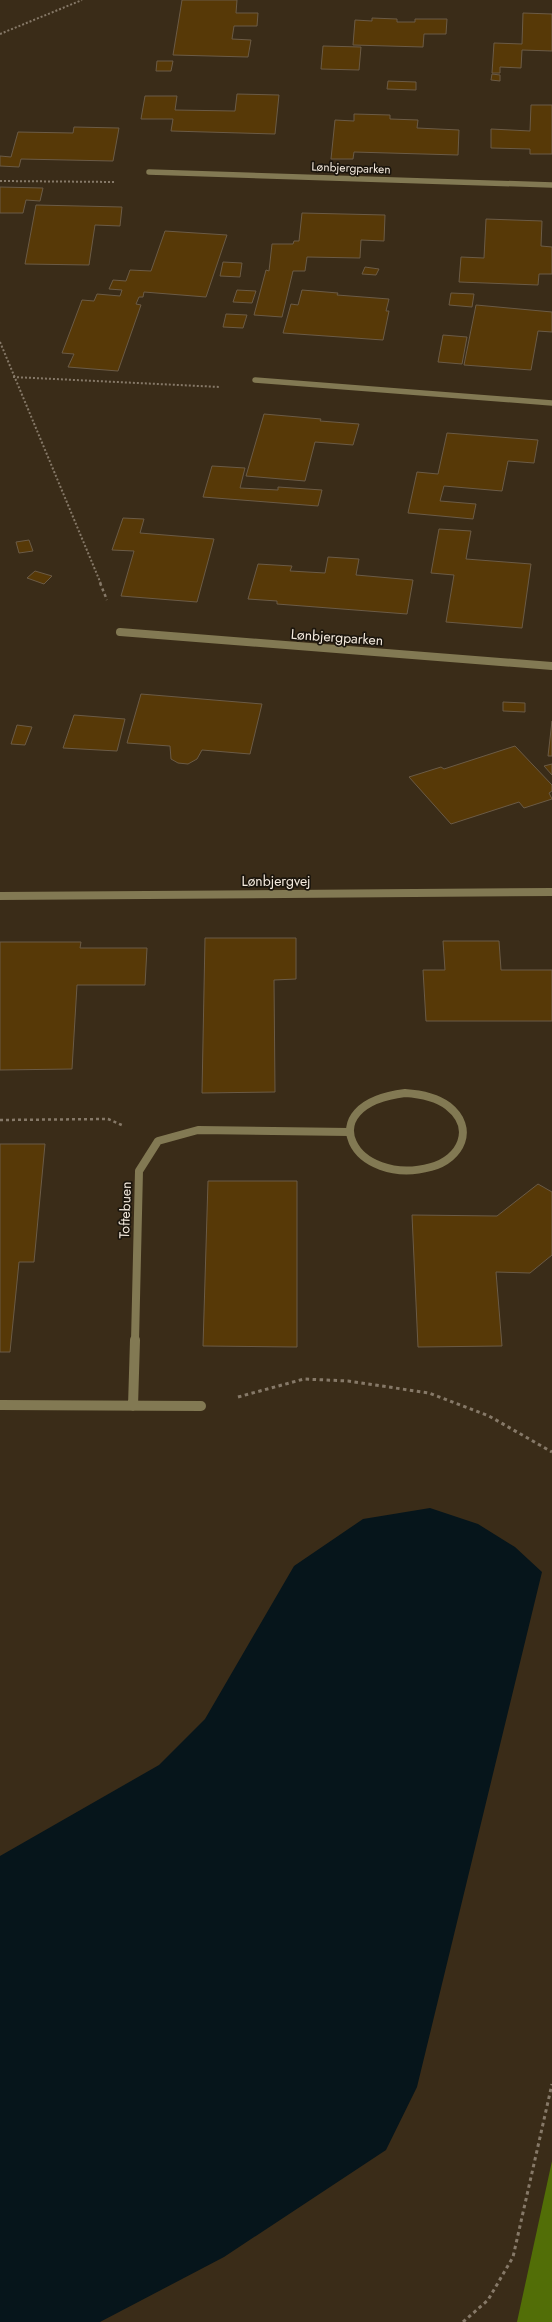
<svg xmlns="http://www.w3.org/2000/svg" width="552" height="2322" font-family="Jost,sans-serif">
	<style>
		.forest { fill: #526e07 }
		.water { fill: #06151b }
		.building { fill: #573907; stroke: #6b5b46 }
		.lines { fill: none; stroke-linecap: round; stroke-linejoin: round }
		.path-far2 { stroke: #867968; stroke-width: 2; stroke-dasharray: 2 2; stroke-linecap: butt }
		.path-far1 { stroke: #867968; stroke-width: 2.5; stroke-dasharray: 3 3; stroke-linecap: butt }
		.path { stroke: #867968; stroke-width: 3; stroke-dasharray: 3.5 3.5; stroke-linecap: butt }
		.street-far2 { stroke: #827953; stroke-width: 5.5 }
		.street-far1 { stroke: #827953; stroke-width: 8 }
		.street { stroke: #827953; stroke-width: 10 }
		.labels { text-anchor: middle; stroke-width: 3.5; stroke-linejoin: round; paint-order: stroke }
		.far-street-label { font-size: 12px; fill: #f5ebdf; stroke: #1c160d }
		.street-label { font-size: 14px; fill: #f5ebdf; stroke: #1c160d }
	</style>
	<rect width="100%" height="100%" fill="#3a2c18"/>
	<path class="forest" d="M552,2161V2322H517Z"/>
	<path class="water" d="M430,1508L478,1524L515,1547L542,1572L417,2087L386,2150L224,2257L100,2322H0V1856L159,1765L205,1719L294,1566L363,1519Z"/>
	<path class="building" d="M182,0H237L236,13H258L257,26H234L232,39L251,40L248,57L173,55Z
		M523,13L552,14V51L522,50L521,68L500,67V73H492L494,43L522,44Z
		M372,18L397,19V22H415V19H447L446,34H424L423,47L353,45L355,20L372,21Z
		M323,46L361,47L359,70L321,69Z
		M157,61H173L171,71H156Z
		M492,74L500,75V81L491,80Z
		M388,81L416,82V90L387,89Z
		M237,94L279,95L275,134L171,131L173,119H141L145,96H177L175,110L235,111Z
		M531,105H552V154H530V149L491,148V129L530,131Z
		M354,114L390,115V119L418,120L417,128L459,130L458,155L354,152L353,159H331L335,120L354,121Z
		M74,127L119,128L113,161L21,159L19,167L0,166V156L11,157L18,132L73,133Z
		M0,187L43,188L40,201L26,200L23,213H0Z
		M36,205L122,207L120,226L95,225L89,265L25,264Z
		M302,213L385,215L384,241L361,240L360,258L307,257L305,271H293L282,317L254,315L266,270L269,271L272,244H293L294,241H299Z
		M486,219L542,221L541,246L552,247V274H539L538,285L459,282L461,257L484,258Z
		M165,231L227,235L206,297L144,292L143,297H139L136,304L141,305L118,371L68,367L74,354L62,353L82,300L94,301L97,294L120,296L122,290L109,289L113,280L126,281L130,270L151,271Z
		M223,262L242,263L240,277L220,276Z
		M365,267L379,269L376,275L362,274Z
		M237,290L256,291L252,303L233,302Z
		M302,290L338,293L337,295L389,299L386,311H389L383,340L283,333L291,304L298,305Z
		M451,293L474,294L472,307L449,305Z
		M476,305L552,312V332L538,331L531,370L464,365Z
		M226,314L247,315L243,328L223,327Z
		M443,335L467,337L462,364L438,362Z
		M264,414L321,419L320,421L359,424L353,445L315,442L305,481L246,476Z
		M447,433L538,440L534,463L508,461L502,491L444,486L440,501L476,504L473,519L408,513L417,472L438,474Z
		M212,466L245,468L240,488L278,490V487L322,490L318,506L203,497Z
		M123,518L144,519L140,533L214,539L197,602L121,596L134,551L112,550Z
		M439,529L471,531L466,559L531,564L522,628L446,622L454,575L431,573Z
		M29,540L33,551L19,553L16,542Z
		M328,557L359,559L356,575L413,580L407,614L277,604V601L248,599L258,564L292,566L290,571L325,573Z
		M35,571L52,576L44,584L27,578Z
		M141,694L262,704L250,754L202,750L197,759L188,764L178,763L171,759L170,746L127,743Z
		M503,702L525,703V712L503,711Z
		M74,715L125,719L117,751L63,748Z
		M552,721V756H548Z
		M17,725L32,727L25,745L11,744Z
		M515,746L552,785V791L549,793L552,799L524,808L519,802L451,824L409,777L441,767L444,769Z
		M552,764V775L544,766Z
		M205,938H296V979L274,980L275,1092L202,1093Z
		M443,941H499L501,970H552V1021H426L423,970H445Z
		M0,942H81L80,948H147L145,985H77L72,1069L0,1070Z
		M0,1144H45L34,1262H19L10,1352H0Z
		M208,1181H297V1347L203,1346Z
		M538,1184L552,1192V1255L530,1273L496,1272L502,1346L418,1347L412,1215L497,1216Z"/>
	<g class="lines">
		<path class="path-far2" d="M0,34L82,0
			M0,181L116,182
			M0,342L101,584
			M13,377L220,387"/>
		<path class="path-far1" d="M100,583L107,600
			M0,1120L108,1119L124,1126"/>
		<path class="path" d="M238,1397L304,1379L348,1381L429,1393L489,1416L552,1452
			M463,2322L488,2300L513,2257L552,2084"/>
		<path class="street-far2" d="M149,172L552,185
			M255,380L552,403"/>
		<path class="street-far1" d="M120,632L552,666
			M0,896L552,892
			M405,1093C420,1094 436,1097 448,1106C476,1128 461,1159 431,1167C354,1188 308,1105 405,1093Z
			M135,1341L139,1171L158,1141L198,1130L349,1132"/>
		<path class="street" d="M0,1405L201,1406
			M133,1406L135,1340"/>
	</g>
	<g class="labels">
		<g class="far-street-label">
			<text transform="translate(351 168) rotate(2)" y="4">Lønbjergparken</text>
		</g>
		<g class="street-label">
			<text transform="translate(337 637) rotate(4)" y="5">Lønbjergparken</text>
			<text x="276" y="886">Lønbjergvej</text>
			<text transform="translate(125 1210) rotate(-88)" y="5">Toftebuen</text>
		</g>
	</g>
</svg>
